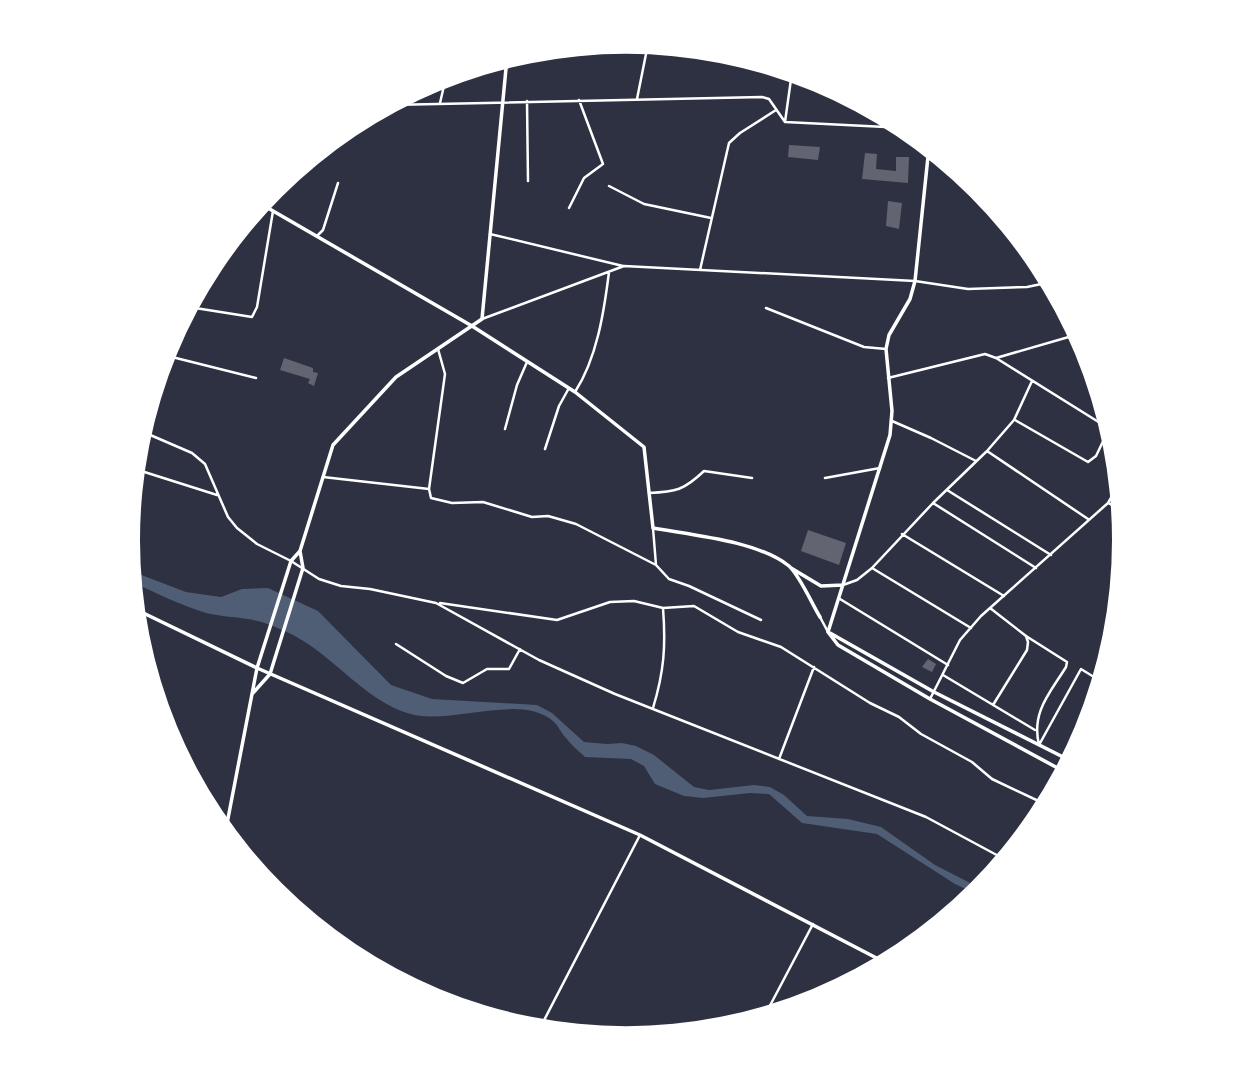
<svg xmlns="http://www.w3.org/2000/svg" width="1253" height="1081" font-family="'Sofia Sans Condensed',sans-serif">
	<style>
		.water { fill: #4f5d75 }
		.building { fill: #626471 }
		.lines { fill: none; stroke-linecap: round; stroke-linejoin: round }
		.minor { stroke: #fff; stroke-width: 2.5 }
		.tertiary { stroke: #fff; stroke-width: 3.5 }
	</style>
	<rect width="100%" height="100%" fill="#2d3142"/>
	<path class="water" d="M131,571L186,592L221,597L242,589L268,588L318,611L391,685L432,699L537,705L552,713L584,742L607,744L622,743L636,746L654,755L694,787L709,790L754,785L770,787L784,795L807,816L848,819L881,827L935,865L982,889L977,894L955,884L877,834L802,823L769,794L750,793L703,798L684,796L655,784L644,766L631,759L585,757C579,751 571,745 566,738C561,733 558,725 553,721C518,692 448,727 407,713C362,698 334,656 293,635C283,630 269,624 258,621C241,617 223,617 206,613C180,605 156,593 132,582Z"/>
	<path class="building" d="M789,145L820,147L818,160L788,157Z
		M865,153L877,154L876,169L896,171V157H909L908,183L862,179Z
		M888,201L902,203L899,229L886,226Z
		M284,358L313,368V372L318,373L314,386L308,383L310,379L280,370Z
		M808,530L846,543L839,565L801,551Z
		M928,659L936,664L932,672L922,667Z"/>
	<g class="lines">
		<path class="minor" d="M693,49L741,61
			M637,99L648,44
			M527,101L528,181
			M440,103L446,77
			M389,105L762,97L769,99L785,122L906,128
			M785,122L792,72
			M609,186L644,204L711,218
			M569,208L584,178L603,164L579,100
			M490,234L623,266
			M317,236L323,230L338,183
			M700,270L729,143L740,133L776,110
			M189,307L252,317L257,307L273,211
			M197,308V291
			M766,308L864,347L886,349
			M482,319L624,266L915,281L968,289L1027,287L1051,282
			M164,355L256,378
			M996,358L1079,334
			M888,378L985,354L996,358L1105,426L1110,427
			M575,392C597,358 604,312 609,272
			M1015,420L1088,462L1096,456L1110,427
			M892,421L931,438L976,461
			M505,429L517,385L527,362
			M141,431L192,453L205,464L228,517L237,528L257,544L291,561L319,579L341,586L370,589L436,603L539,660L615,694L926,817L1006,860
			M545,449L559,406L569,388
			M987,451L1088,519
			M135,469L217,495
			M323,477L429,489L431,498L452,503L483,502L532,517L548,516L576,524L656,565L653,528
			M825,478L880,468
			M429,489L445,374L438,349
			M947,490L1051,555
			M649,493C676,492 684,490 704,471L752,478
			M132,503L139,472
			M933,503L1036,568
			M1108,503L1122,510
			M902,534L1004,596
			M656,565L669,579L689,586L761,620
			M872,568L971,628
			M843,585L857,580L872,568L933,503L987,451L1014,420L1032,381
			M840,599L948,665
			M440,603L557,620L610,602L634,601L663,608L694,606L738,632L781,647L870,703L899,717L921,734L972,762L992,779L1047,805
			M990,608L1026,636L1028,642L1027,650L993,705
			M820,617L828,632
			M1026,636L1067,662L1066,667C1050,693 1031,712 1039,745
			M396,644L446,676L463,683L487,669H509L520,649
			M943,675L1035,730
			M930,699L960,640L981,616L1108,503L1119,484
			M653,708C664,672 666,646 663,608
			M1039,745L1081,669L1102,682
			M779,759L814,667
			M764,1017L813,924
			M539,1030L640,835"/>
		<path class="tertiary" d="M261,204L472,326L575,392L644,447L653,528C692,535 758,541 789,566C800,576 812,604 820,617
			M791,568L821,586L843,585
			M135,609L257,668L640,835L888,964
			M828,632L890,435L892,411L886,349L889,335L910,299L915,281L929,147
			M828,632L838,645L930,699L1065,772
			M830,633L934,692L1071,761
			M252,694L270,674L303,568L300,551
			M225,834L257,668L291,561L300,551L333,445L396,377L482,319L507,58"/>
	</g>
	<path d="M0 0H1253V1081H0ZM140 540a486 486 0 1 1 972 0a486 486 0 1 1-972 0Z" fill="#fff" fill-rule="evenodd"/>
</svg>
